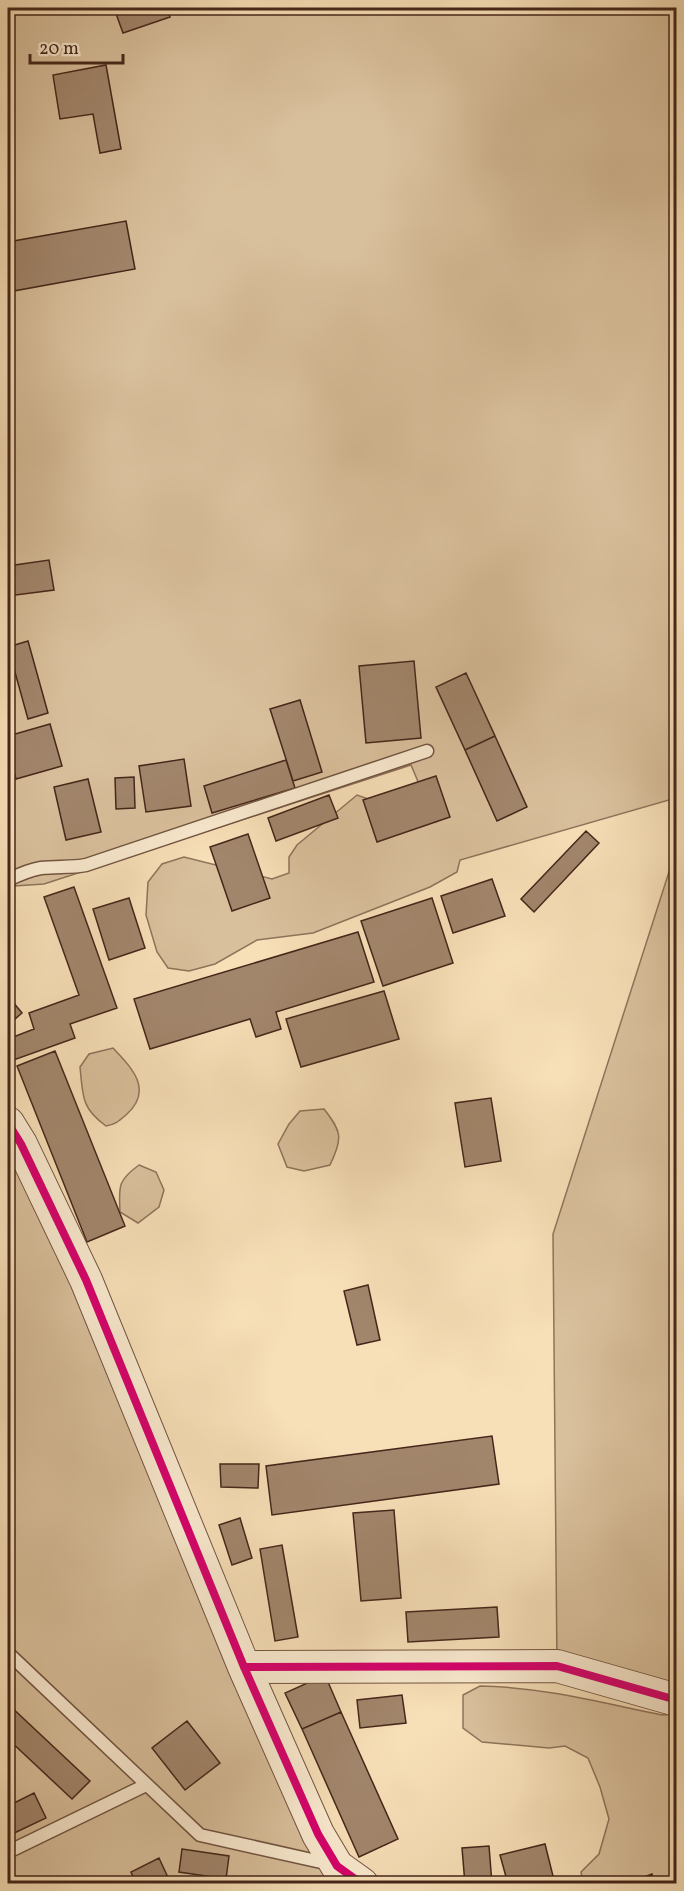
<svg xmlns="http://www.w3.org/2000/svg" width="684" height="1891" font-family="Vollkorn,serif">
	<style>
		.green { fill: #d9c09c; stroke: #90735b; stroke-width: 1.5 }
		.building { fill: #a2866c; stroke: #46261a; stroke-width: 1.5 }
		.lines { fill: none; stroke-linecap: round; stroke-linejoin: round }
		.service-casing { stroke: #725441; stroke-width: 15 }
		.tertiary-casing { stroke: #725441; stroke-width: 34 }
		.service { stroke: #faead0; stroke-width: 12 }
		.tertiary { stroke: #faead0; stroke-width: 32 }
		.cycleway-casing { stroke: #faead0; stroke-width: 11 }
		.cycleway { stroke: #d6006c; stroke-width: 8 }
	</style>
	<rect width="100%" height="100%" fill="#f7dfb7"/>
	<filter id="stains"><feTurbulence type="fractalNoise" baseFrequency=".00333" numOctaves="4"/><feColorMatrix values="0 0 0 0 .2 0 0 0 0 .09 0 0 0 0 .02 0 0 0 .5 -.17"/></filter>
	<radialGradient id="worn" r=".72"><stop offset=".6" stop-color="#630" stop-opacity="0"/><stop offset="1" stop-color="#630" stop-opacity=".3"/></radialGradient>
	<path class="green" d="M8,8H676V798L460,860L457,872L430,887L313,933L257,940L215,964L189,971L168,968L157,952L146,915L148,882L162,864L184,857L272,879L289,873V857L297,845L357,795L435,822L411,765L44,884L14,886L8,889Z
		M676,850V1698L557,1666L553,1234Z
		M113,1048C132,1068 154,1090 126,1115C119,1121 116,1124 106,1126C81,1108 83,1096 80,1067L89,1054Z
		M324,1109C342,1132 343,1138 330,1165L304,1171L287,1167L278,1144L289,1124L300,1111Z
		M8,1133L318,1834L362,1883H8Z
		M139,1165L156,1172L164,1190L159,1207L138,1223L120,1212C119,1187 117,1181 139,1165Z
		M480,1686C542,1687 602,1703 662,1715L676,1714V1883H583L581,1872L599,1854L609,1819L600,1787L588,1758L565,1746L549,1748L482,1742L463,1728V1695Z"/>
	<path class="building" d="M114,8H166L170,17L123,33Z
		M106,65L121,149L100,153L93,114L60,119L53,75Z
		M126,221L135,269L8,292V242Z
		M49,560L54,590L8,596V566Z
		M28,641L48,713L28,719L8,647Z
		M414,661L421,738L366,743L359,666Z
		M466,673L495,736L465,750L436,687Z
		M300,700L322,772L293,781L270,709Z
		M50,724L62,766L16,779L8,749V736Z
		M495,736L527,807L497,821L465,750Z
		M184,759L191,806L146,812L139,766Z
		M286,760L295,788L212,813L204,786Z
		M436,776L450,817L377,842L363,800Z
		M134,777L135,808L116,809L115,778Z
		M88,779L101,832L66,840L54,787Z
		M329,795L338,818L276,841L268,818Z
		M586,831L599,843L534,912L521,899Z
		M248,834L270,898L232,911L210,847Z
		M492,879L505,916L453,933L441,896Z
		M74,887L117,1008L70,1024L75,1038L8,1062V1039L34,1029L29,1013L79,995L44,897Z
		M129,898L145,948L109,960L93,909Z
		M432,898L453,963L383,986L361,921Z
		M358,932L374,982L276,1012L281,1029L256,1037L250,1019L150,1049L134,999Z
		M384,991L399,1039L301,1067L286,1019Z
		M8,996L22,1013L8,1025Z
		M55,1051L125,1226L87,1242L17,1066Z
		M491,1098L501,1161L465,1167L455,1103Z
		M368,1285L380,1340L357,1345L344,1291Z
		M492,1436L499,1484L272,1515L266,1466Z
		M220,1464H259L258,1488L221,1487Z
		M394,1510L401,1598L361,1601L353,1513Z
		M240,1518L252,1558L232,1565L219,1525Z
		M282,1545L298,1637L275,1641L260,1549Z
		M497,1607L499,1637L408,1642L406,1612Z
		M325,1675L341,1712L302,1729L285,1693Z
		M402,1695L406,1723L360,1728L357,1700Z
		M8,1704L90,1781L72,1799L8,1739Z
		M341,1712L398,1839L359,1857L302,1729Z
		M187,1721L220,1763L185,1790L152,1748Z
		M671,1733H676V1756H671Z
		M670,1777H676V1830Z
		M34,1793L46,1818L8,1836V1806Z
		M545,1844L555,1884H508L500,1855Z
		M489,1846L492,1884H465L462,1848Z
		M182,1849L229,1856L226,1879L179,1872Z
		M159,1858L171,1884H136L131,1872Z
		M652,1874L655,1884H625Z"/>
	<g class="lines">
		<g class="service-casing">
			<path id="service" d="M8,880C18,875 29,870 41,868C56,866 71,868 86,865L427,751
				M8,1653L200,1835L330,1864
				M8,1852L146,1785"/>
		</g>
		<g class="tertiary-casing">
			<path id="tertiary" d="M8,1123L21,1144L86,1280L244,1667L318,1834L337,1866L362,1884
				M244,1667L557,1666L673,1699L676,1698"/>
		</g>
		<use href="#service" class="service"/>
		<use href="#tertiary" class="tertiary"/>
		<g class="cycleway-casing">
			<path id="cycleway" d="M8,1123L21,1144L86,1280L244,1667L318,1834L337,1866L362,1884
				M244,1667L557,1666L673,1699L676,1698"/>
		</g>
		<use href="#cycleway" class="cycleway"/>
	</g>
	<rect width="684" height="1891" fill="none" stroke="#f7dfb7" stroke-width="30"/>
	<rect x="9" y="9" width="666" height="1873" fill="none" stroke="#46261a" stroke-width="3"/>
	<rect x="15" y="15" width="654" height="1861" fill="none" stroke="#46261a" stroke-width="1.5"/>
	<path d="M30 54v9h93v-9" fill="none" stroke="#46261a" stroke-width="3"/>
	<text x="39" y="54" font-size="18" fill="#46261a" stroke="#faead0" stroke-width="4.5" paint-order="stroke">20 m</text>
	<rect width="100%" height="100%" filter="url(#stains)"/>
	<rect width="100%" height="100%" fill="url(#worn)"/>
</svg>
